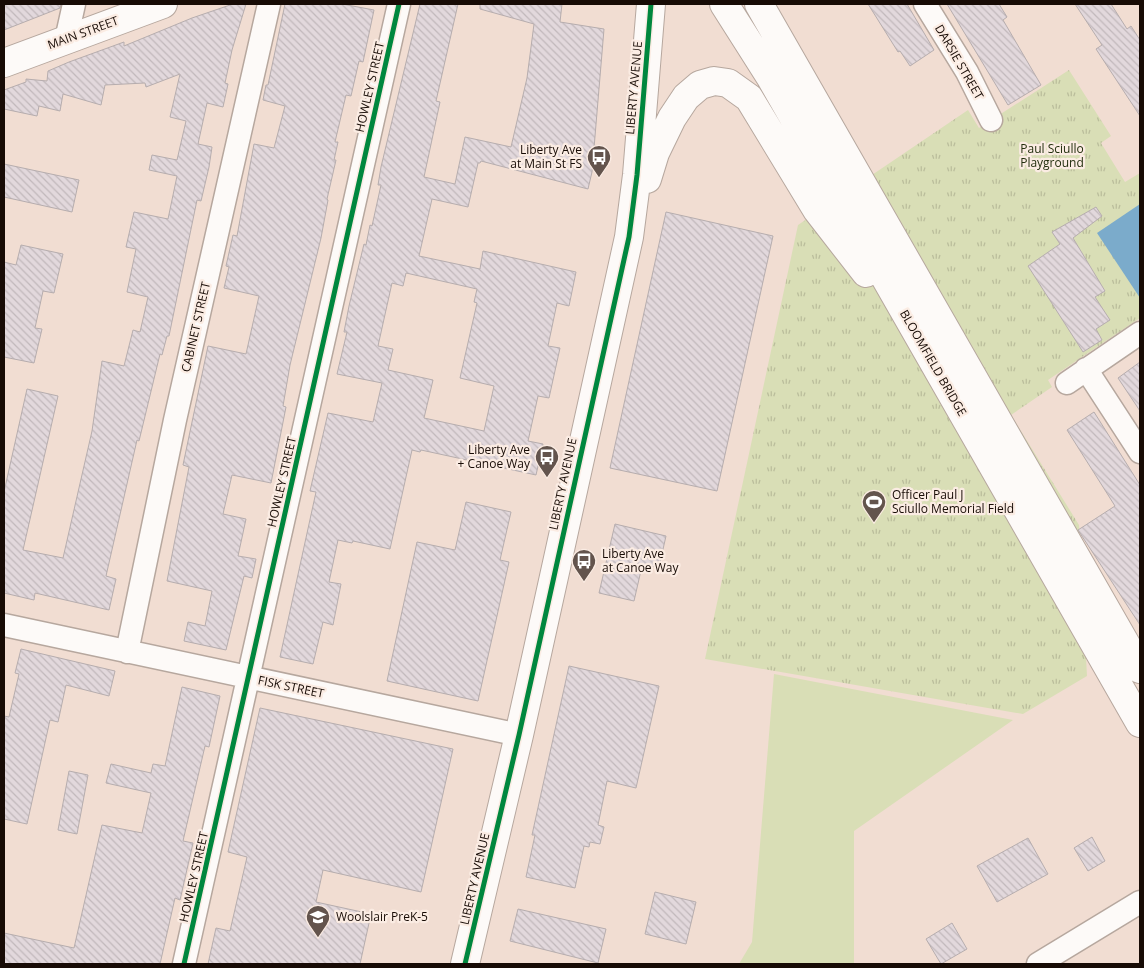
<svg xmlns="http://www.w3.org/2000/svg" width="1144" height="968" font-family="'Open Sans',sans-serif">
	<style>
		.green { fill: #d9deb6 }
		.park { fill: url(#park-tufts) }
		.water { fill: #7babcb }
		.building { fill: url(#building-back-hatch); stroke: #b6adae; fill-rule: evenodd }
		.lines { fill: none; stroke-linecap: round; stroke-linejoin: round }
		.minor-casing { stroke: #b6a79e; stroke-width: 25 }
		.major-casing { stroke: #b6a79e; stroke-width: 30 }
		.minor { stroke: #fdfaf8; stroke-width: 22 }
		.major { stroke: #fdfaf8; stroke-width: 28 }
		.cycleway-casing { stroke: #fbece3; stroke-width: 8 }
		.cycleway { stroke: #00873e; stroke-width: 5 }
		.labels { text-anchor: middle; stroke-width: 4.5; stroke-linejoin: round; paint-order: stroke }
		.street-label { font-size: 12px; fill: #170b05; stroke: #fbece3 }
		.park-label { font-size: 12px; fill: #232f0e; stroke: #fbece3 }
		.poi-label { font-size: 12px; fill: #170b05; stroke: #fbece3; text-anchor: start }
	</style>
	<defs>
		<pattern id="park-tufts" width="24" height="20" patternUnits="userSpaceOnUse" patternTransform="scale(1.25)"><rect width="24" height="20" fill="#d9deb6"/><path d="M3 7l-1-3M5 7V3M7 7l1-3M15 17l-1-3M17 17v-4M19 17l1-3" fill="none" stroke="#babd9b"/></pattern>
		<pattern id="building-back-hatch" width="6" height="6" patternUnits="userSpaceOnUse" patternTransform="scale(1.25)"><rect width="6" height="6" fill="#e2d8dc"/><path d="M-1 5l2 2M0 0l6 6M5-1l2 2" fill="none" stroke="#c1b8bb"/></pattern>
	</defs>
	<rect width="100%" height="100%" fill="#f1ddd2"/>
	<path class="green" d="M774,674L1013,720L854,831V964H739L752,942Z"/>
	<path class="park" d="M1069,70L1111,136L1101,143L1125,182L1140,173V318L1048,380L1052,387L1011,415L1079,525L1087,676L1023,714L705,659L798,225L968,110L979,128Z"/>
	<path class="water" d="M1140,204V298L1097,233Z"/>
	<path class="building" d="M4,4H61L60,8L4,30Z
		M233,4H246L232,50L225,83L228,84L223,107L207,103L198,144L212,147L209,167L201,201L197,200L169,336H167L162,355L160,354L139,441L137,440L106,576L116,579L109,610L35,593L34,600L4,593V492L27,389L58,396L23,550L63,558L92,431L102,361L124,366L133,330L140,332L148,297L127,292L136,249L126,247L134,212L168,219L177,176L149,170L152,155L177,160L186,121L170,117L180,74L146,87L145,83L105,85L101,105L63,94L60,111L39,106L37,116L4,109V90L26,82V79L47,81L48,71L69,62L124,42V46L192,18Z
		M285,4H342L374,10L363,62L359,61L351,96L346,95L335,142H338L334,160H336L327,199L328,200L321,238L290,365L283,406L286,407L271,483L232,475L223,514L246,519L238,556L256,559L252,578L244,576L226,650L184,641L188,622L205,626L212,591L167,581L189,467L183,465L208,346L246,354L259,296L224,288L229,267L226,266L233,235L237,236L254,144L274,148L285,106L263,100L266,85H268Z
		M420,4H458L436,101L440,102L424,177L455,184L465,137L511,147L527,78L534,24L480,9V4H562L560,22L604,29L592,172L588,189L481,161L480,163H478L468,207L432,199L419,256L480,269L483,251L576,272L569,306L557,303L548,346L560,348L549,398L538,396L528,441L543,444L536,475L421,450L420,452L412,450L390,549L353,541L352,543L338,540L329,582L341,584L333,625L323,622L313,664L280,657L316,492L310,491L328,413L373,422L382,383L337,374L347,332H344L349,306L364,244L366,245L370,225L372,226L381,185H378L381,167ZM406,273L477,289L474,302L477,303L460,378L494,386L484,431L424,418L433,380L388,370L393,349L378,346L392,283L403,286Z
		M868,4H907L934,50L910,66L900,51L898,52Z
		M947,4H999L1007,17L1003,20L1041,85L1008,105Z
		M1075,4H1111L1127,29L1131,26L1140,40V116L1096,49L1102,45Z
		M4,164L79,180L72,212L4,197Z
		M1096,207L1102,216L1073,238L1105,291L1095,297L1110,320L1096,329L1102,340L1083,352L1028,266L1060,244L1052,232Z
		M666,212L773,236L717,491L610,468Z
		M21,245L63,254L54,293L43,291L35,328L42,329L34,363L4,357V262L16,265Z
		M1140,362V411L1118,378Z
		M1094,412L1140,485V625L1078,530L1115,506L1067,430Z
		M466,502L511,512L500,560L509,562L478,701L387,681L417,542L455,550Z
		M615,524L666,536L659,567L642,566L634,601L599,593Z
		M21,649L115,671L109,696L66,685L58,722L50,720L27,824L4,819V716L9,717L19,674L15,673Z
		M569,666L659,686L636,788L607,781L598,825L604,827L600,844L590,842L589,847L584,846L575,888L526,877L535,835H532Z
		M182,687L220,696L209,747L205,746L183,841L193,843L180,900L175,898L160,964H4V933L74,948L102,825L142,833L151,793L106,783L111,764L151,773L153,764L165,766Z
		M260,708L453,749L421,892L323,870L316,902L371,914L360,964H208L216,928L230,931L247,857L228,852Z
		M69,771L88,775L77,834L58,830Z
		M1092,837L1105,861L1088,871L1074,848Z
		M1028,838L1048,874L997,902L977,866Z
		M655,892L696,902L686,944L645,934Z
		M518,909L606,929L598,963L510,941Z
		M952,923L967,949L941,964L926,939Z"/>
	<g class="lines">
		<g class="minor-casing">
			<path id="minor" d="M925,4L967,72L991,120
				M66,40L74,4
				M1086,369L1140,452
				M1067,383L1140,333
				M4,625L519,735
				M127,652L175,420L269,4
				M184,964L399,4
				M1038,964L1140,902"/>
		</g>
		<g class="major-casing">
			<path id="major" d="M724,4L771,78L1140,723
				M759,4L1140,669
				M4,63L163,4
				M647,179L655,153L672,118L686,97L700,85L714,81L728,83L749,98L817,210L866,273
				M465,964L519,735L629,237L637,175L651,4"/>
		</g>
		<use href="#minor" class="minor"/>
		<use href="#major" class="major"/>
		<g class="cycleway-casing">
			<path id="cycleway" d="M184,964L399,4
				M465,964L519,735L629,237L637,175L651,4"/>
		</g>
		<use href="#cycleway" class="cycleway"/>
	</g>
	<defs>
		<g id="bus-pin" transform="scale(1.25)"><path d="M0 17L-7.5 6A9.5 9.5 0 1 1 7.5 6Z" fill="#63544d" stroke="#fbece3"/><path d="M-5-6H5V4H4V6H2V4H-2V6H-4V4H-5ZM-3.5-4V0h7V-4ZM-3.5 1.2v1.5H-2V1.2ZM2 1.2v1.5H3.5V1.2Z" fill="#fff"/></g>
		<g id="stadium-pin" transform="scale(1.25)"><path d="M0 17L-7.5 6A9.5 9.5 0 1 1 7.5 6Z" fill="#63544d" stroke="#fbece3"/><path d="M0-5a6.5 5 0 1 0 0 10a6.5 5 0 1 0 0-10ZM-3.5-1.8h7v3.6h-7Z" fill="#fff"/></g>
		<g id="school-pin" transform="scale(1.25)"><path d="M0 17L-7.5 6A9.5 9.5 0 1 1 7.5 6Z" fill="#63544d" stroke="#fbece3"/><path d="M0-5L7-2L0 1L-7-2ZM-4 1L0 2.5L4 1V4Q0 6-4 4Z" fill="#fff"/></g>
	</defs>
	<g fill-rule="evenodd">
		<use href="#bus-pin" x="599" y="157"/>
		<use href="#bus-pin" x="547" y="457"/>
		<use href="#stadium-pin" x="874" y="502"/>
		<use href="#bus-pin" x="584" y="561"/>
		<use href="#school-pin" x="318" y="917"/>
	</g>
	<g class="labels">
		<g class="street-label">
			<text transform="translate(83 33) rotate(-20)" y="4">MAIN STREET</text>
			<text transform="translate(959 62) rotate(60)" y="4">DARSIE STREET</text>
			<text transform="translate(370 87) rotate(-77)" y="4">HOWLEY STREET</text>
			<text transform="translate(634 88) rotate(-85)" y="4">LIBERTY AVENUE</text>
			<text transform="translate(196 327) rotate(-77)" y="4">CABINET STREET</text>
			<text transform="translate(933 363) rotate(60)" y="4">BLOOMFIELD BRIDGE</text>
			<text transform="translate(282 482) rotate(-77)" y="4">HOWLEY STREET</text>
			<text transform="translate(563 484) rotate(-78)" y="4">LIBERTY AVENUE</text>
			<text transform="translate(291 687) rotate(12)" y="4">FISK STREET</text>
			<text transform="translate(194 877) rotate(-77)" y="4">HOWLEY STREET</text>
			<text transform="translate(475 879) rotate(-77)" y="4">LIBERTY AVENUE</text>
		</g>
		<g class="park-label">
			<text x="1052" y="153">Paul Sciullo<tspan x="1052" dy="14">Playground</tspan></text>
		</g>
		<g class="poi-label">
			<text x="582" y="154" text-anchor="end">Liberty Ave<tspan x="582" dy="14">at Main St FS</tspan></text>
			<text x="530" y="454" text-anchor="end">Liberty Ave<tspan x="530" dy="14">+ Canoe Way</tspan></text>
			<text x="892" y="499">Officer Paul J<tspan x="892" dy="14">Sciullo Memorial Field</tspan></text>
			<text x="602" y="558">Liberty Ave<tspan x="602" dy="14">at Canoe Way</tspan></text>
			<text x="336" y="921">Woolslair PreK-5</text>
		</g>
	</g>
	<rect width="1144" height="968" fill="none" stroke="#170b05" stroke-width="10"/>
</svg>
